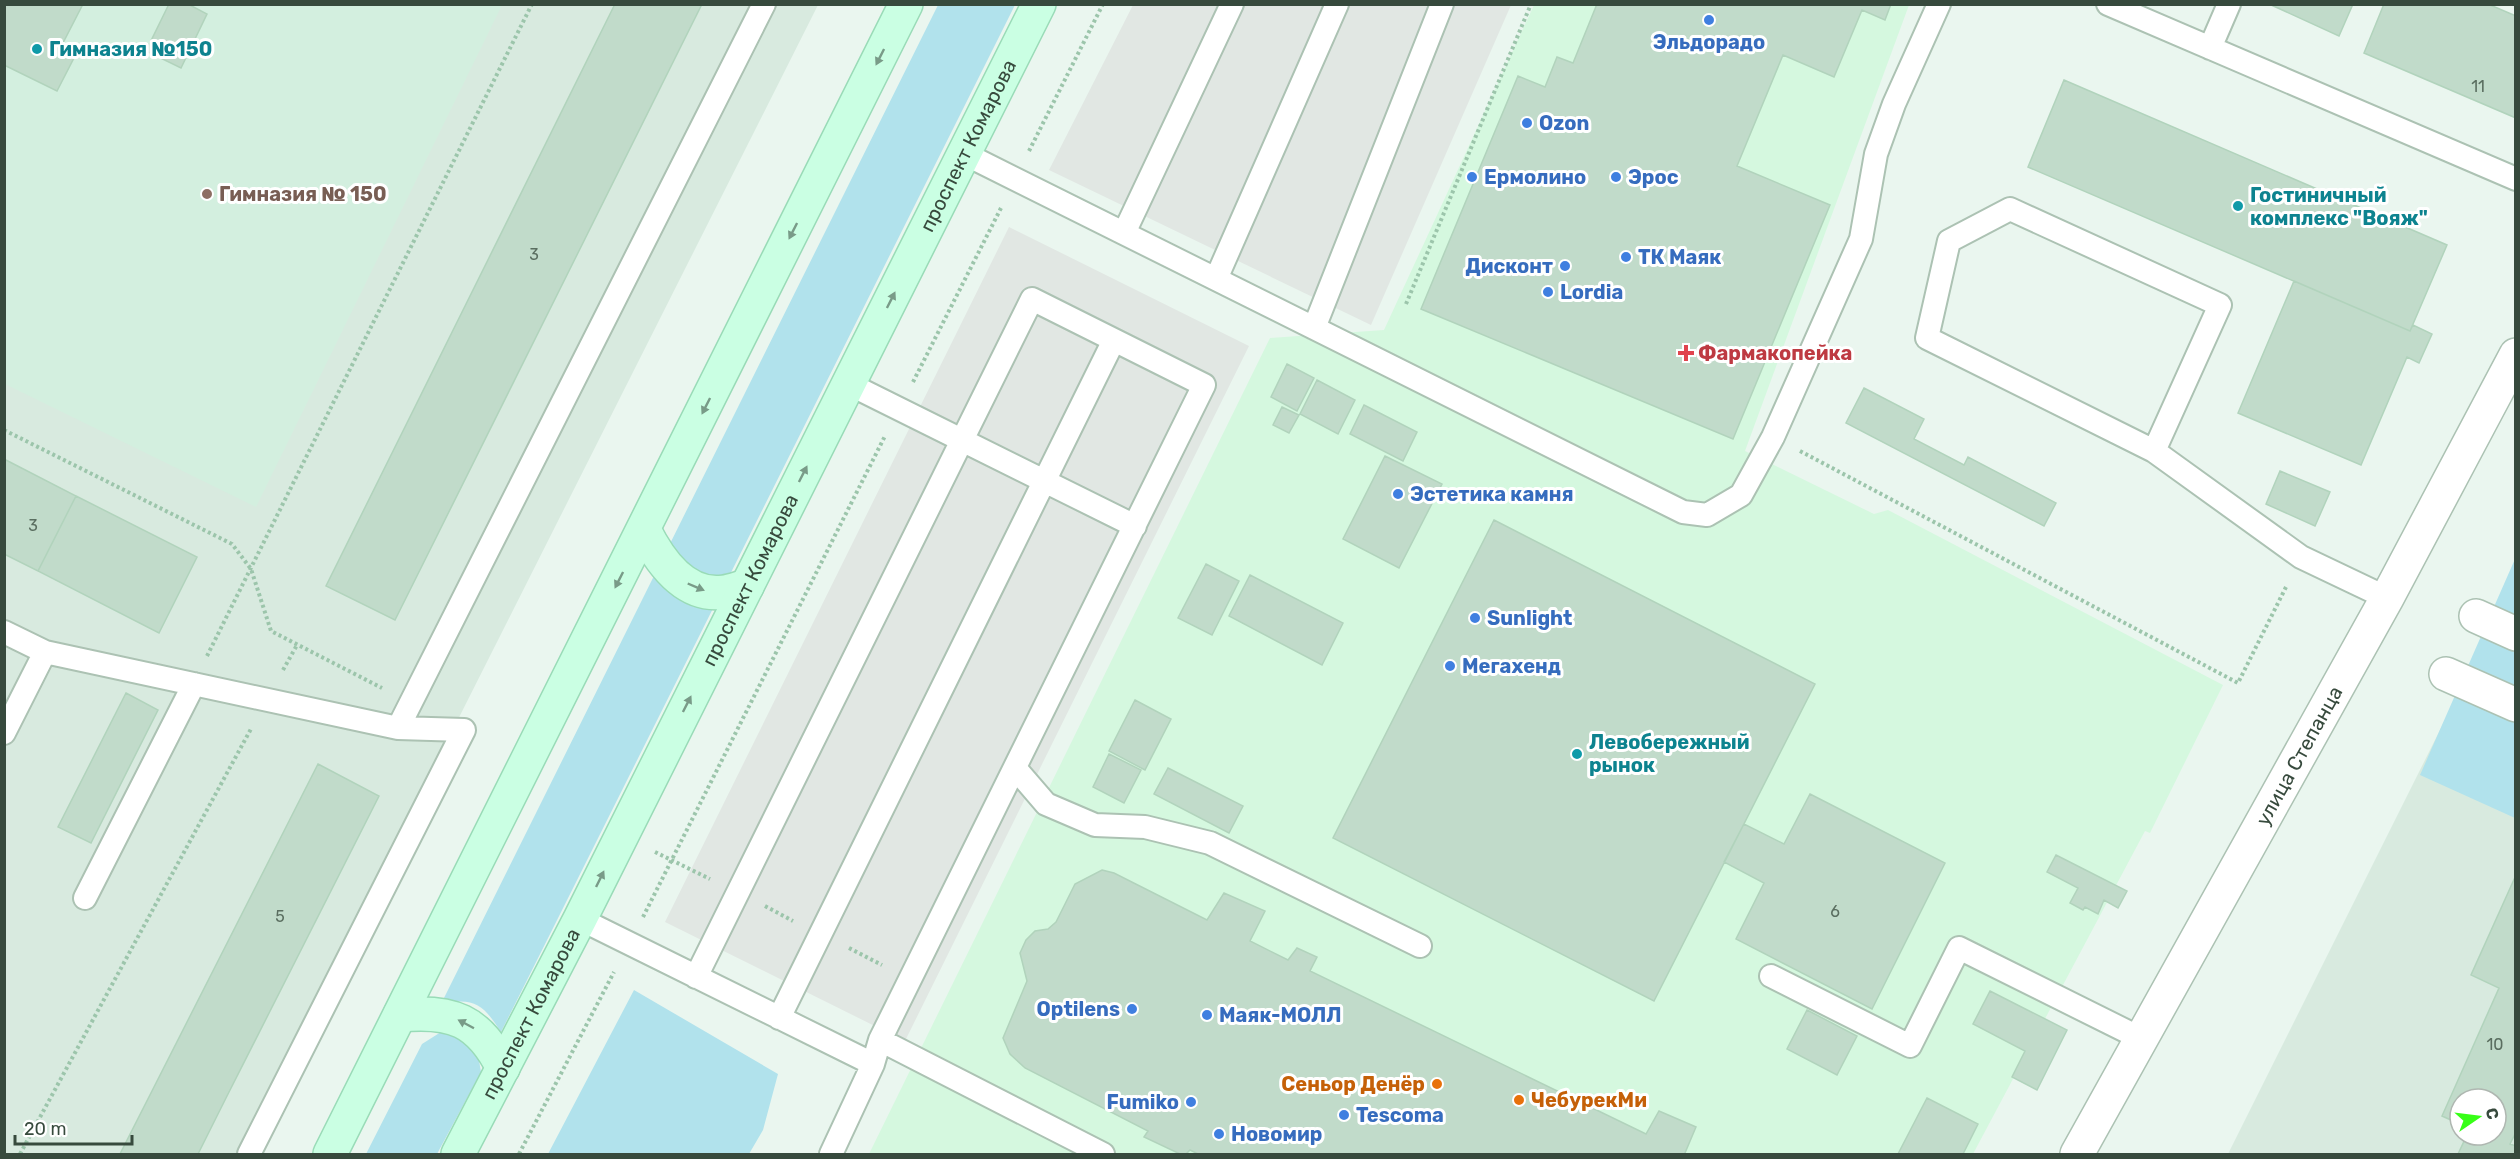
<svg xmlns="http://www.w3.org/2000/svg" width="2520" height="1159" font-family="Rubik,sans-serif">
	<style>
		.residential { fill: #d8eadf; fill-rule: evenodd }
		.commercial { fill: #d5f8df }
		.education { fill: #d3efdf }
		.green { fill: #b1e2ec }
		.parking { fill: #e1e7e3 }
		.building { fill: #c1dbca; stroke: #b1d3bc; stroke-width: 1.5 }
		.lines { fill: none; stroke-linecap: round; stroke-linejoin: round }
		.service-casing { stroke: #acc2b3; stroke-width: 26 }
		.pedestrian-casing { stroke: #acc2b3; stroke-width: 36 }
		.tertiary-casing { stroke: #acc2b3; stroke-width: 36 }
		.secondary-casing { stroke: #99dbb7; stroke-width: 36 }
		.path { stroke: #9cc5ab; stroke-width: 4; stroke-dasharray: 3 3; stroke-linecap: butt }
		.service { stroke: #fff; stroke-width: 22 }
		.pedestrian { stroke: #fff; stroke-width: 33 }
		.tertiary { stroke: #fff; stroke-width: 33 }
		.secondary { stroke: #caffe3; stroke-width: 33 }
		.oneway { fill: #799b88 }
		.shop-dot { fill: #3f7fe0; stroke: #fff; stroke-width: 2 }
		.culture-dot { fill: #0f9aa8; stroke: #fff; stroke-width: 2 }
		.education-dot { fill: #8d6e63; stroke: #fff; stroke-width: 2 }
		.health-dot { fill: #e0444e; stroke: #fff; stroke-width: 2 }
		.food-dot { fill: #e8710a; stroke: #fff; stroke-width: 2 }
		.labels { text-anchor: middle; stroke-width: 6; stroke-linejoin: round; paint-order: stroke }
		.number-label { font-size: 16px; fill: #5a6e60 }
		.shop-label { font-size: 20px; font-weight: bold; fill: #366cbe; stroke: #fff; text-anchor: start }
		.culture-label { font-size: 20px; font-weight: bold; fill: #0d838f; stroke: #fff; text-anchor: start }
		.street-label { font-size: 20px; fill: #374a3d; stroke: #fff }
		.education-label { font-size: 20px; font-weight: bold; fill: #785e54; stroke: #fff; text-anchor: start }
		.health-label { font-size: 20px; font-weight: bold; fill: #be3a42; stroke: #fff; text-anchor: start }
		.food-label { font-size: 20px; font-weight: bold; fill: #c56008; stroke: #fff; text-anchor: end }
	</style>
	<rect width="100%" height="100%" fill="#eaf6ef"/>
	<path class="residential" d="M5,5H818L239,1154H5Z
		M2515,580V1154H2228ZM2460,1099H2496V1135H2460Z"/>
	<path class="commercial" d="M1534,5H1909L1745,451L1874,514L1888,510L2223,685L2150,833L2145,831L1973,1154H869L1270,338L1384,330Z"/>
	<path class="education" d="M4,5H502L256,507L5,384Z"/>
	<path class="green" d="M938,5H1015L501,1032C483,1004 474,997 441,1004Z
		M2515,559V818L2420,775Z
		M634,990L778,1074L763,1130L749,1154H548Z
		M441,1032L464,1033L477,1049L481,1072L437,1154H366L422,1044Z"/>
	<path class="parking" d="M1133,5H1511L1371,325L1049,170Z
		M1009,227L1249,346L905,1041L665,922Z"/>
	<path class="building" d="M4,4H83L62,45L77,52L57,91L4,65Z
		M169,4H188L207,14L181,68L146,51Z
		M615,4H702L395,620L326,586Z
		M1597,4H1891L1885,20L1862,10L1834,77L1783,55L1737,166L1830,205L1733,439L1421,309L1518,76L1545,87L1557,57L1573,63Z
		M2269,4H2353L2339,36Z
		M2384,4H2488L2516,16V118L2364,53Z
		M2064,80L2447,245L2410,331L2028,167Z
		M2294,281L2410,331L2413,325L2432,334L2419,363L2407,357L2361,465L2238,413Z
		M1287,364L1314,378L1297,411L1271,397Z
		M1317,380L1355,400L1338,434L1300,414Z
		M1864,388L1924,419L1914,439L1964,465L1968,457L2056,503L2044,526L1846,423Z
		M1364,405L1417,432L1403,461L1350,434Z
		M1282,407L1299,415L1289,433L1273,425Z
		M1385,456L1442,484L1399,568L1343,539Z
		M4,459L76,496L38,571L4,554Z
		M2280,471L2330,492L2315,526L2266,504Z
		M76,496L197,557L159,633L38,571Z
		M1494,520L1815,684L1654,1001L1333,838Z
		M1206,564L1239,581L1212,635L1178,618Z
		M1250,575L1343,623L1322,665L1229,616Z
		M126,693L158,710L91,843L58,827Z
		M1135,700L1171,719L1145,770L1109,751Z
		M1109,754L1141,770L1124,803L1093,787Z
		M318,764L379,796L226,1098L198,1154H120Z
		M1168,768L1243,806L1229,833L1154,794Z
		M1810,794L1945,863L1872,1009L1736,939L1764,883L1724,862L1744,824L1784,844Z
		M2056,855L2127,891L2118,908L2104,900L2098,914L2085,907L2083,910L2070,903L2078,888L2047,872Z
		M1102,870L1114,873L1207,920L1224,893L1265,911L1250,941L1288,960L1297,948L1317,957L1310,971L1646,1134L1659,1111L1696,1127L1685,1153L1687,1154H1198L1190,1150L1186,1154H1180L1144,1137L1148,1131L1025,1068L1010,1054L1003,1038L1027,981L1020,953L1026,940L1035,931L1048,929L1056,922L1075,884Z
		M2516,875V1132L2510,1144L2516,1146V1154H2458L2467,1135H2496V1099H2460V1124L2442,1116L2499,988L2471,975Z
		M1990,991L2067,1030L2037,1090L2012,1077L2025,1051L1973,1024Z
		M1807,1010L1857,1036L1837,1075L1787,1049Z
		M1927,1098L1978,1124L1963,1154H1898Z"/>
	<g class="lines">
		<g class="service-casing">
			<path id="service" d="M2108,4L2516,179
				M2210,48L2229,4
				M965,154L1683,512L1707,515L1741,495L1773,437L1861,239L1876,154L1894,104L1939,4
				M1124,233L1232,4
				M1216,279L1337,4
				M1314,328L1442,4
				M849,384L1135,526
				M2154,451L2220,305L2010,209L1949,241L1927,338L2154,451L2301,557L2387,598
				M4,632L45,652L398,728L464,730L249,1154
				M398,728L764,4
				M4,733L45,652
				M1015,768L1046,804L1095,825L1145,827L1210,843L1420,946
				M85,898L194,684
				M580,919L873,1064L880,1040L1103,1154
				M1771,976L1910,1046L1959,948L2140,1038
				M696,977L1032,299L1204,385L880,1040
				M779,1018L1114,340
				M831,1154L873,1064"/>
		</g>
		<g class="pedestrian-casing">
			<path id="pedestrian" d="M2476,616L2516,634
				M2446,674L2516,705"/>
		</g>
		<g class="tertiary-casing">
			<g id="tertiary">
				<path id="s1" d="M2077,1154L2387,598L2516,355"/>
			</g>
		</g>
		<g class="secondary-casing">
			<g id="secondary">
				<path d="M644,530C659,560 684,598 724,592C731,591 739,588 747,586"/>
				<path d="M400,1015C452,1010 479,1020 503,1068"/>
				<path d="M330,1154L906,4"/>
				<path id="s2" d="M458,1154L580,919L1039,4"/>
			</g>
		</g>
		<path class="path" d="M1029,151L1103,4
			M1406,304L1531,4
			M913,382L1002,206
			M4,430L232,544L251,569L271,631L382,688
			M1800,451L2238,683L2287,585
			M207,656L532,4
			M283,670L297,645
			M655,852L710,879
			M765,906L793,921
			M643,917L885,436
			M849,948L882,965
			M20,1154L252,727
			M519,1154L614,972"/>
		<use href="#service" class="service"/>
		<use href="#pedestrian" class="pedestrian"/>
		<use href="#tertiary" class="tertiary"/>
		<use href="#secondary" class="secondary"/>
	</g>
	<defs><path id="oneway-solid" d="M-6-.8H1V-3.2L6.5 0L1 3.2V.8H-6Z" transform="scale(1.5)"/></defs>
	<g class="oneway">
		<use href="#oneway-solid" transform="translate(880 57) rotate(117)"/>
		<use href="#oneway-solid" transform="translate(793 231) rotate(117)"/>
		<use href="#oneway-solid" transform="translate(891 300) rotate(-63)"/>
		<use href="#oneway-solid" transform="translate(706 406) rotate(117)"/>
		<use href="#oneway-solid" transform="translate(803 474) rotate(-63)"/>
		<use href="#oneway-solid" transform="translate(619 580) rotate(117)"/>
		<use href="#oneway-solid" transform="translate(696 587) rotate(23)"/>
		<use href="#oneway-solid" transform="translate(687 704) rotate(-63)"/>
		<use href="#oneway-solid" transform="translate(600 879) rotate(-64)"/>
		<use href="#oneway-solid" transform="translate(466 1024) rotate(-152)"/>
	</g>
	<g class="shop-dot">
		<circle cx="1709" cy="20" r="6"/>
		<circle cx="1527" cy="123" r="6"/>
		<circle cx="1472" cy="177" r="6"/>
		<circle cx="1616" cy="177" r="6"/>
		<circle cx="1626" cy="257" r="6"/>
		<circle cx="1565" cy="266" r="6"/>
		<circle cx="1548" cy="292" r="6"/>
		<circle cx="1398" cy="494" r="6"/>
		<circle cx="1475" cy="618" r="6"/>
		<circle cx="1450" cy="666" r="6"/>
		<circle cx="1132" cy="1009" r="6"/>
		<circle cx="1207" cy="1015" r="6"/>
		<circle cx="1191" cy="1102" r="6"/>
		<circle cx="1344" cy="1115" r="6"/>
		<circle cx="1219" cy="1134" r="6"/>
	</g>
	<g class="culture-dot">
		<circle cx="37" cy="49" r="6"/>
		<circle cx="2238" cy="206" r="6"/>
		<circle cx="1577" cy="754" r="6"/>
	</g>
	<circle class="education-dot" cx="207" cy="194" r="6"/>
	<path class="health-dot" d="M1683 344h6v6h6v6h-6v6h-6v-6h-6v-6h6z"/>
	<g class="food-dot">
		<circle cx="1437" cy="1084" r="6"/>
		<circle cx="1519" cy="1100" r="6"/>
	</g>
	<g class="labels">
		<g class="number-label">
			<text x="2478" y="92">11</text>
			<text x="534" y="260">3</text>
			<text x="33" y="531">3</text>
			<text x="1835" y="917">6</text>
			<text x="280" y="922">5</text>
			<text x="2495" y="1050">10</text>
		</g>
		<g class="shop-label">
			<text x="1709" y="49" text-anchor="middle">Эльдорадо</text>
			<text x="1539" y="130">Ozon</text>
			<text x="1484" y="184">Ермолино</text>
			<text x="1628" y="184">Эрос</text>
			<text x="1638" y="264">ТК Маяк</text>
			<text x="1553" y="273" text-anchor="end">Дисконт</text>
			<text x="1560" y="299">Lordia</text>
			<text x="1410" y="501">Эстетика камня</text>
			<text x="1487" y="625">Sunlight</text>
			<text x="1462" y="673">Мегахенд</text>
			<text x="1120" y="1016" text-anchor="end">Optilens</text>
			<text x="1219" y="1022">Маяк-МОЛЛ</text>
			<text x="1179" y="1109" text-anchor="end">Fumiko</text>
			<text x="1356" y="1122">Tescoma</text>
			<text x="1231" y="1141">Новомир</text>
		</g>
		<g class="culture-label">
			<text x="49" y="56">Гимназия №150</text>
			<text x="2250" y="202">Гостиничный<tspan x="2250" dy="23">комплекс "Вояж"</tspan></text>
			<text x="1589" y="749">Левобережный<tspan x="1589" dy="23">рынок</tspan></text>
		</g>
		<g class="street-label">
			<text dy="7" stroke="none"><textPath href="#s2" startOffset="1130">проспект Комарова</textPath></text>
			<text dy="7" stroke="none"><textPath href="#s2" startOffset="644">проспект Комарова</textPath></text>
			<text dy="7" stroke="none"><textPath href="#s1" startOffset="456">улица Степанца</textPath></text>
			<text dy="7" stroke="none"><textPath href="#s2" startOffset="158">проспект Комарова</textPath></text>
		</g>
		<g class="education-label">
			<text x="219" y="201">Гимназия № 150</text>
		</g>
		<g class="health-label">
			<text x="1698" y="360">Фармакопейка</text>
		</g>
		<g class="food-label">
			<text x="1425" y="1091">Сеньор Денёр</text>
			<text x="1531" y="1107" text-anchor="start">ЧебурекМи</text>
		</g>
	</g>
	<rect width="2520" height="1159" fill="none" stroke="#374a3d" stroke-width="12"/>
	<g transform="translate(2478 1117) rotate(76)"><circle r="28" fill="#ffffff" stroke="#afb7b1" stroke-width="1.5"/>
	<path d="M0-4.5L10 22L0 15L-10 22Z" fill="#37ff17"/>
	<text y="-9" font-size="16" font-weight="bold" text-anchor="middle" fill="#374a3d">С</text>
	</g>
	<path d="M15 1135v9h117v-9" fill="none" stroke="#374a3d" stroke-width="3"/>
	<text x="24" y="1135" font-size="18" fill="#374a3d" stroke="#ffffff" stroke-width="4.5" paint-order="stroke">20 m</text>
</svg>
